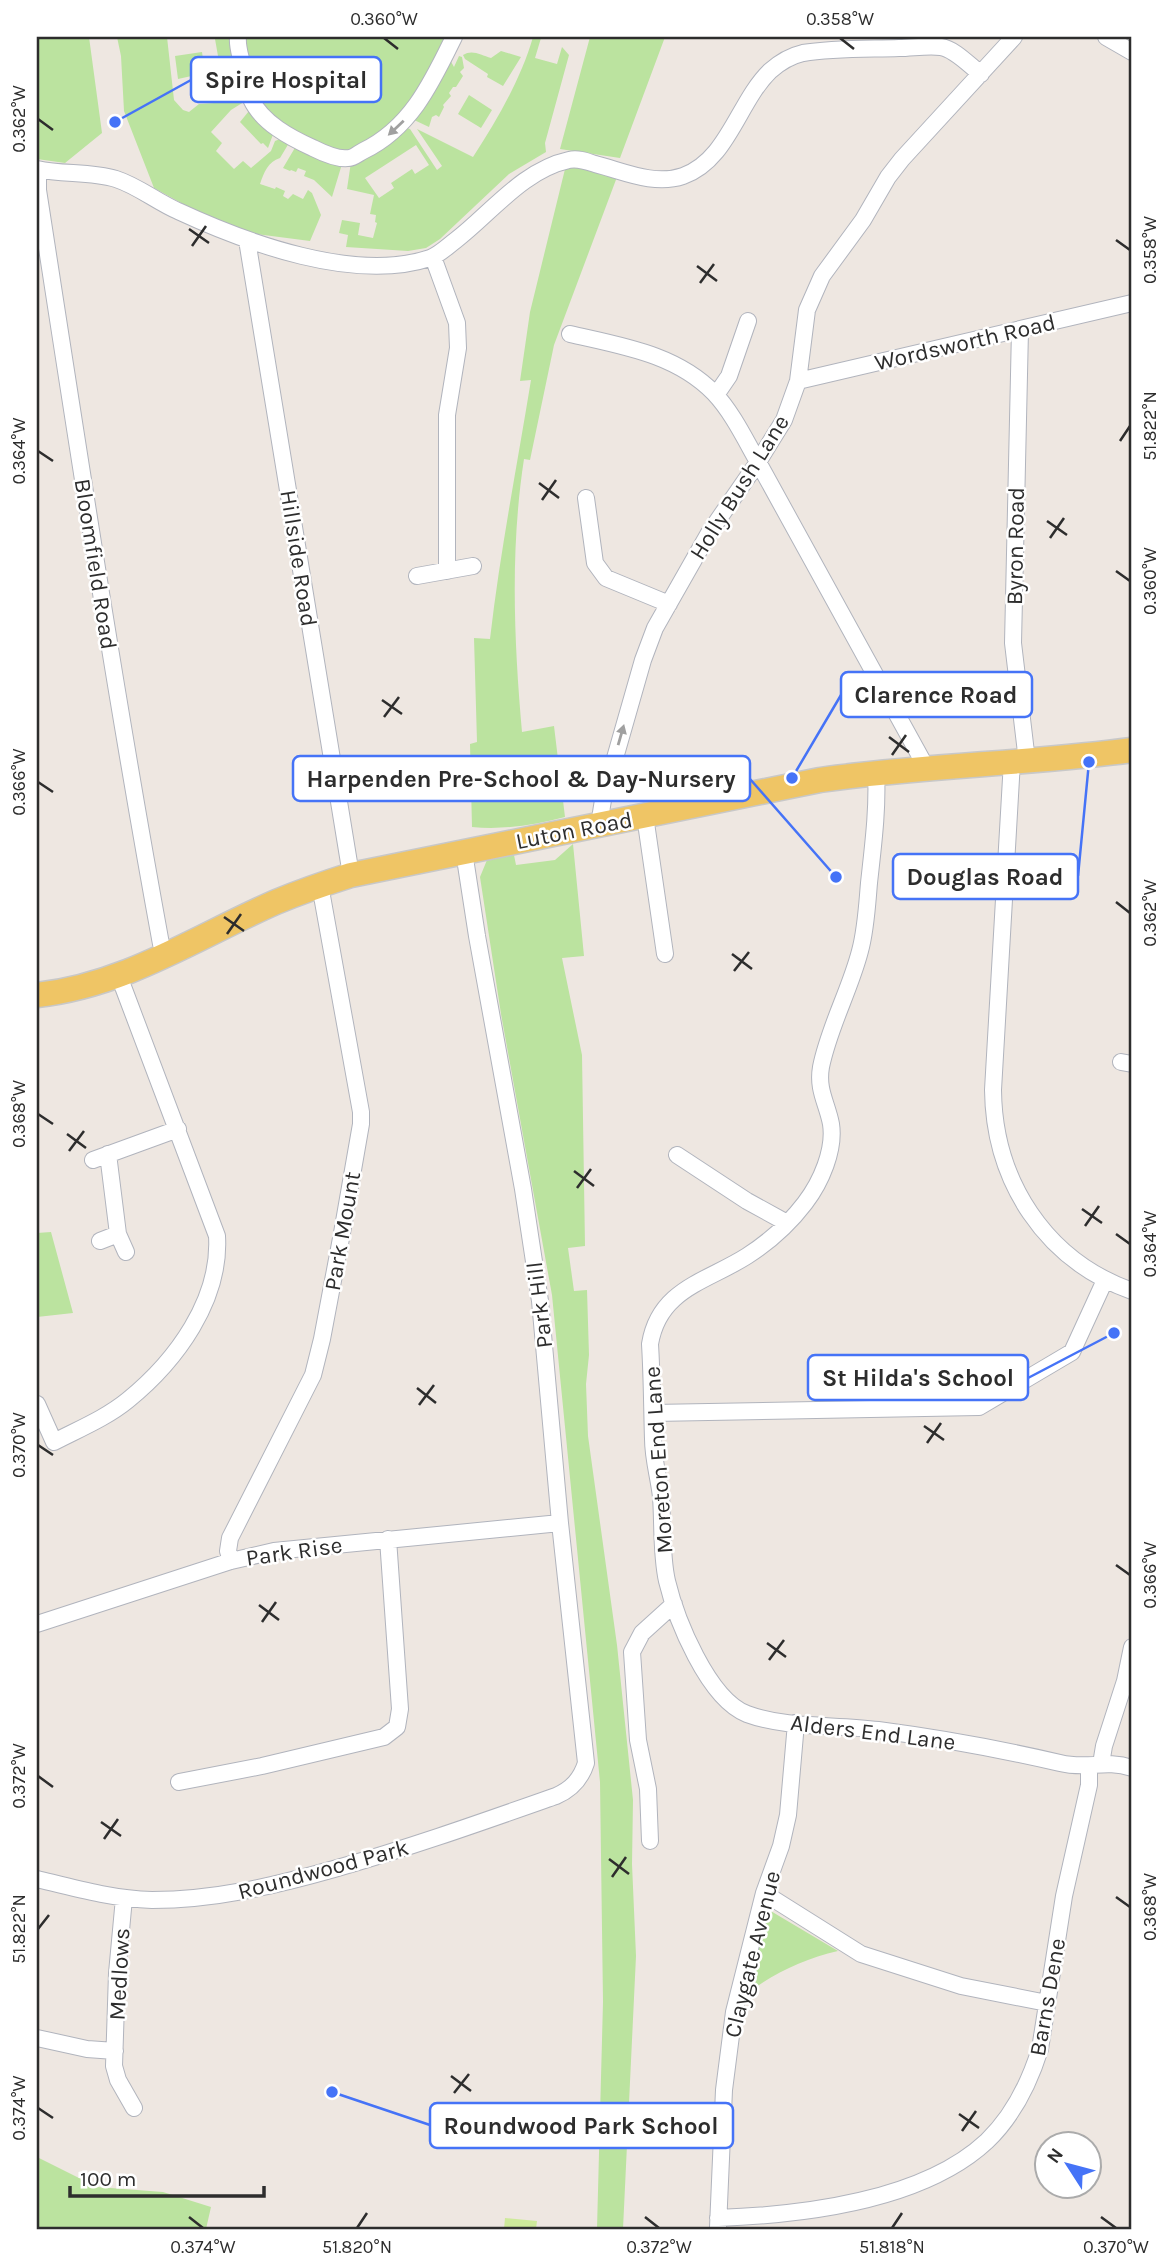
<svg xmlns="http://www.w3.org/2000/svg" width="1169" height="2266" font-family="Karla,sans-serif">
	<style>
		.green { fill: #bbe39f; fill-rule: evenodd }
		.pitch { fill: #ceea9b }
		.lines { fill: none; stroke-linecap: round; stroke-linejoin: round }
		.minor-casing { stroke: #b1b4bd; stroke-width: 18 }
		.primary-casing { stroke: #c8c8c8; stroke-width: 27 }
		.minor { stroke: #fff; stroke-width: 16 }
		.primary { stroke: #efc565; stroke-width: 24 }
		.oneway { fill: #a0a0a0 }
		.ticks { fill: none; stroke: #2d2d2d; stroke-width: 2.5 }
		.labels { text-anchor: middle; stroke-width: 5; stroke-linejoin: round; paint-order: stroke }
		.street-label { font-size: 23px; fill: #2d2d2d; stroke: #fff }
		.leader { fill: none; stroke: #4573f7; stroke-width: 2.5 }
		.callout-dot { fill: #4573f7; stroke: #fff; stroke-width: 2.5 }
		.callout { fill: #fff; stroke: #4573f7; stroke-width: 2.5 }
		.callout-label { font-size: 24px; text-anchor: middle; font-weight: bold; fill: #2d2d2d }
		.neatline { fill: none; stroke: #2d2d2d; stroke-width: 2.5 }
		.ticks-label { font-size: 18px; text-anchor: middle; fill: #2d2d2d }
	</style>
	<rect width="100%" height="100%" fill="#eee7e1"/>
	<path class="green" d="M37,37H89L102,133L65,163L37,159Z
		M117,37H167L174,100L183,110L189,112L199,104L229,102L239,96L247,100L231,110L211,132L222,143L216,151L234,169L243,161L251,168L271,151L275,141L280,139L289,143L280,158C268,162 264,172 260,184L275,189L276,187L285,191L283,196L288,199L293,194L303,199L308,190L312,193L321,215L310,241L256,234L203,215L154,188L124,111L121,56Z
		M218,37H234L238,65L231,71L237,94L226,97L227,92L224,83L220,84L221,73L215,39Z
		M244,37H450L403,116L351,153L332,151L297,138L257,101Z
		M533,37L541,38L535,58L557,64L562,47L569,55L545,143L546,152L509,174L440,239L426,248L408,251L346,247L348,235L339,233L342,220L360,223L358,235L373,238L377,223L375,222L376,215L370,214L374,195L347,189L351,162L404,127L410,129L437,170L442,166L417,129L473,157C497,120 521,79 533,37ZM416,145L429,165L415,174L412,169L391,183L394,188L379,198L365,178Z
		M590,37H665L620,158L560,149Z
		M501,51L521,57L503,86L487,77L488,74L465,59L463,55C472,49 481,55 491,58Z
		M202,52L205,73L178,79L175,56Z
		M459,56L462,57L464,68L460,72L463,76L456,87H453L449,93L451,96L443,105L444,107L439,117L436,115L432,117L429,127L412,119L449,58L454,67Z
		M469,95L492,110L481,128L458,114Z
		M253,106L275,129L268,148L263,143L261,144L240,122Z
		M296,146L342,164L332,197L314,180L304,176L306,171L298,168L296,172L291,170L290,171L283,168Z
		M566,165L617,177L554,345L530,460L524,459C510,550 514,641 522,732L554,726L565,817C534,825 504,830 472,827L470,744L477,742L474,638L490,639C500,552 517,466 531,380L520,381L530,312Z
		M573,844L584,956L562,958L582,1055L585,1246L568,1248L574,1291L587,1290L589,1355L586,1384L588,1436L617,1645L633,1800L632,1864L636,1956L623,2229H597L603,2002L600,1782L552,1295L501,1014L480,877L487,860L514,855L516,865L555,860Z
		M51,1232L73,1313L37,1317V1233Z
		M769,1910L838,1951C804,1959 774,1973 746,1994Z
		M37,2157L97,2187L163,2192L211,2207L206,2229H37Z"/>
	<path class="pitch" d="M505,2218L537,2221L536,2229H504Z"/>
	<g class="lines">
		<g class="minor-casing">
			<path id="minor" d="M238,37C237,46 240,54 242,63C244,75 246,89 251,99C262,123 291,138 313,148C323,153 338,160 349,158C353,158 359,153 363,151C411,128 432,82 454,37
				M1106,37L1132,52
				M37,169C63,175 90,171 116,179C138,186 157,202 178,211C247,243 355,283 430,258C439,255 448,246 456,240C491,213 523,170 569,160C578,158 586,161 595,164C623,171 654,186 683,176C728,160 738,102 770,71C779,63 790,56 803,53C833,48 867,49 899,48C912,48 928,45 941,47C955,49 970,66 981,74
				M38,170V190C77,442 115,693 161,944L166,956
				M247,240L351,875
				M433,257L457,323L458,348L447,415V571
				M1020,330L1013,643L1027,761
				M570,334C622,346 676,354 714,393C732,412 745,439 758,462L926,767
				M798,381L1132,303
				M716,395L729,376L748,321
				M586,498L595,563L606,578L669,604
				M417,576L473,566
				M1012,761L993,1090C994,1181 1045,1260 1132,1291
				M876,772C878,809 873,846 869,883C867,906 866,929 860,951C850,990 829,1027 821,1067C817,1090 827,1103 831,1124C835,1150 821,1182 805,1203C789,1224 769,1242 747,1256C706,1282 659,1289 650,1344C652,1376 652,1408 653,1439C653,1459 659,1478 661,1497C663,1524 661,1555 667,1581C676,1619 708,1699 747,1714C788,1729 835,1724 878,1730C939,1738 1000,1749 1060,1763C1088,1770 1104,1759 1132,1768
				M645,816L665,954
				M599,825L603,800L643,660L655,628L709,533L758,462L784,420L798,381L807,310L822,276L863,220L888,177L902,159L1014,37
				M1121,1062L1132,1064
				M677,1155L747,1201L787,1223
				M93,1160L178,1129
				M118,1234L126,1252
				M100,1241L118,1234L108,1154
				M37,1404L54,1442C79,1429 106,1418 128,1400C176,1361 221,1300 217,1236L119,976
				M653,1413L979,1407L1072,1352L1105,1280
				M231,1561L228,1551L230,1538L313,1375L322,1339L342,1233L361,1124V1112L320,885
				M37,1624L231,1561L274,1551L560,1523
				M1101,1764L1104,1746L1125,1681L1132,1647
				M179,1782L262,1766L384,1737L397,1727L400,1709L388,1539
				M650,1841L648,1789L638,1740L632,1652L642,1633L674,1604
				M37,1879C74,1888 113,1899 152,1900C214,1900 274,1886 334,1869C409,1848 482,1822 556,1796C572,1789 581,1779 586,1763L560,1523L540,1301L523,1189L477,936L464,852
				M764,1893L861,1954L961,1986L1047,2003
				M124,1898L117,1973L114,2066L118,2080L134,2108
				M37,2038L87,2049L115,2051
				M718,2218C802,2215 923,2201 987,2141C1013,2116 1029,2084 1040,2049L1064,1896L1089,1785V1766
				M718,2227L724,2090L734,2012L764,1893L781,1846L788,1815L796,1723"/>
		</g>
		<g class="primary-casing">
			<path id="primary" d="M37,995C126,985 196,937 276,902C300,892 326,883 351,875L820,780C924,765 1029,764 1132,750"/>
		</g>
		<use href="#minor" class="minor"/>
		<use href="#primary" class="primary"/>
	</g>
	<defs><path id="oneway-solid" d="M-6-.8H1V-3.2L6.5 0L1 3.2V.8H-6Z" transform="scale(1.75)"/></defs>
	<g class="oneway">
		<use href="#oneway-solid" transform="translate(396 128) rotate(137)"/>
		<use href="#oneway-solid" transform="translate(621 735) rotate(-74)"/>
	</g>
	<path class="ticks" d="M384,38L398,49M840,38L854,49M38,119L53,130M189,229L209,243M1116,240L1130,250M192,246L206,226M697,266L717,281M700,283L714,264M1120,441L1130,426M38,451L53,461M539,483L559,498M542,500L556,480M1047,521L1067,535M1050,538L1064,518M1116,571L1130,581M382,700L402,714M384,717L399,697M889,737L909,752M892,755L906,735M38,782L53,792M1116,902L1130,913M224,917L244,931M227,934L241,914M732,954L752,969M734,971L749,952M38,1114L53,1124M67,1134L86,1148M69,1151L84,1131M574,1171L594,1186M577,1188L591,1169M1082,1209L1102,1223M1085,1226L1099,1206M1116,1234L1130,1244M417,1388L436,1403M419,1405L434,1385M924,1426L944,1440M927,1443L941,1423M38,1445L53,1455M1116,1565L1130,1575M259,1605L279,1620M262,1622L276,1602M767,1643L786,1657M769,1660L784,1640M38,1776L53,1787M101,1822L121,1836M104,1839L118,1819M609,1859L629,1874M612,1877L626,1857M1116,1897L1130,1907M38,1929L49,1915M451,2076L471,2091M454,2093L469,2074M38,2108L53,2118M959,2114L979,2128M962,2131L976,2111M189,2217L203,2228M645,2217L659,2228M1101,2217L1116,2228M357,2228L367,2213M892,2228L902,2213"/>
	<g class="labels">
		<g class="street-label">
			<text transform="translate(965 342) rotate(-13)" y="8">Wordsworth Road</text>
			<text transform="translate(739 487) rotate(-58)" y="8">Holly Bush Lane</text>
			<text transform="translate(1015 546) rotate(-89)" y="8">Byron Road</text>
			<text transform="translate(299 558) rotate(81)" y="8">Hillside Road</text>
			<text transform="translate(96 564) rotate(81)" y="8">Bloomfield Road</text>
			<text transform="translate(574 830) rotate(-11)" y="8">Luton Road</text>
			<text transform="translate(342 1231) rotate(-80)" y="8">Park Mount</text>
			<text transform="translate(539 1305) rotate(-97)" y="8">Park Hill</text>
			<text transform="translate(658 1460) rotate(-94)" y="8">Moreton End Lane</text>
			<text transform="translate(294 1551) rotate(-8)" y="8">Park Rise</text>
			<text transform="translate(873 1732) rotate(7)" y="8">Alders End Lane</text>
			<text transform="translate(323 1869) rotate(-15)" y="8">Roundwood Park</text>
			<text transform="translate(752 1954) rotate(-76)" y="8">Claygate Avenue</text>
			<text transform="translate(119 1974) rotate(-87)" y="8">Medlows</text>
			<text transform="translate(1047 1997) rotate(-80)" y="8">Barns Dene</text>
		</g>
	</g>
	<path class="leader" d="M115 122L191 80M792 778L841 695M836 877L750 779M1089 762L1078 876M1114 1333L1028 1378M332 2092L430 2125"/>
	<g class="callout-dot">
		<circle cx="115" cy="122" r="7"/>
		<circle cx="792" cy="778" r="7"/>
		<circle cx="836" cy="877" r="7"/>
		<circle cx="1089" cy="762" r="7"/>
		<circle cx="1114" cy="1333" r="7"/>
		<circle cx="332" cy="2092" r="7"/>
	</g>
	<g class="callout">
		<rect x="191" y="57" width="190" height="45" rx="7"/>
		<rect x="841" y="672" width="191" height="45" rx="7"/>
		<rect x="293" y="756" width="457" height="45" rx="7"/>
		<rect x="893" y="854" width="185" height="45" rx="7"/>
		<rect x="808" y="1355" width="220" height="45" rx="7"/>
		<rect x="430" y="2103" width="303" height="45" rx="7"/>
	</g>
	<g class="callout-label">
		<text x="286" y="88">Spire Hospital</text>
		<text x="936" y="703">Clarence Road</text>
		<text x="521" y="787">Harpenden Pre-School &amp; Day-Nursery</text>
		<text x="985" y="885">Douglas Road</text>
		<text x="918" y="1386">St Hilda's School</text>
		<text x="581" y="2134">Roundwood Park School</text>
	</g>
	<rect width="1169" height="2266" fill="none" stroke="#ffffff" stroke-width="77"/>
	<g transform="translate(1068 2165) rotate(306)"><circle r="33" fill="#ffffff" stroke="#ababab" stroke-width="2"/>
	<path d="M0-5L12 26L0 18L-12 26Z" fill="#4573f7"/>
	<text y="-10" font-size="19" font-weight="bold" text-anchor="middle" fill="#2d2d2d">N</text>
	</g>
	<path d="M70 2186v10h194v-10" fill="none" stroke="#2d2d2d" stroke-width="3.5"/>
	<text x="80" y="2186" font-size="21" fill="#2d2d2d" stroke="#ffffff" stroke-width="5" paint-order="stroke">100 m</text>
	<rect x="38" y="38" width="1092" height="2190" class="neatline"/>
	<g class="ticks-label">
		<text x="384" y="25">0.360°W</text>
		<text x="840" y="25">0.358°W</text>
		<text transform="translate(19 119) rotate(-90)" y="6">0.362°W</text>
		<text transform="translate(1150 250) rotate(-90)" y="6">0.358°W</text>
		<text transform="translate(1150 426) rotate(-90)" y="6">51.822°N</text>
		<text transform="translate(19 451) rotate(-90)" y="6">0.364°W</text>
		<text transform="translate(1150 581) rotate(-90)" y="6">0.360°W</text>
		<text transform="translate(19 782) rotate(-90)" y="6">0.366°W</text>
		<text transform="translate(1150 913) rotate(-90)" y="6">0.362°W</text>
		<text transform="translate(19 1114) rotate(-90)" y="6">0.368°W</text>
		<text transform="translate(1150 1244) rotate(-90)" y="6">0.364°W</text>
		<text transform="translate(19 1445) rotate(-90)" y="6">0.370°W</text>
		<text transform="translate(1150 1575) rotate(-90)" y="6">0.366°W</text>
		<text transform="translate(19 1776) rotate(-90)" y="6">0.372°W</text>
		<text transform="translate(1150 1907) rotate(-90)" y="6">0.368°W</text>
		<text transform="translate(19 1929) rotate(-90)" y="6">51.822°N</text>
		<text transform="translate(19 2108) rotate(-90)" y="6">0.374°W</text>
		<text x="203" y="2253">0.374°W</text>
		<text x="357" y="2253">51.820°N</text>
		<text x="659" y="2253">0.372°W</text>
		<text x="892" y="2253">51.818°N</text>
		<text x="1116" y="2253">0.370°W</text>
	</g>
</svg>
